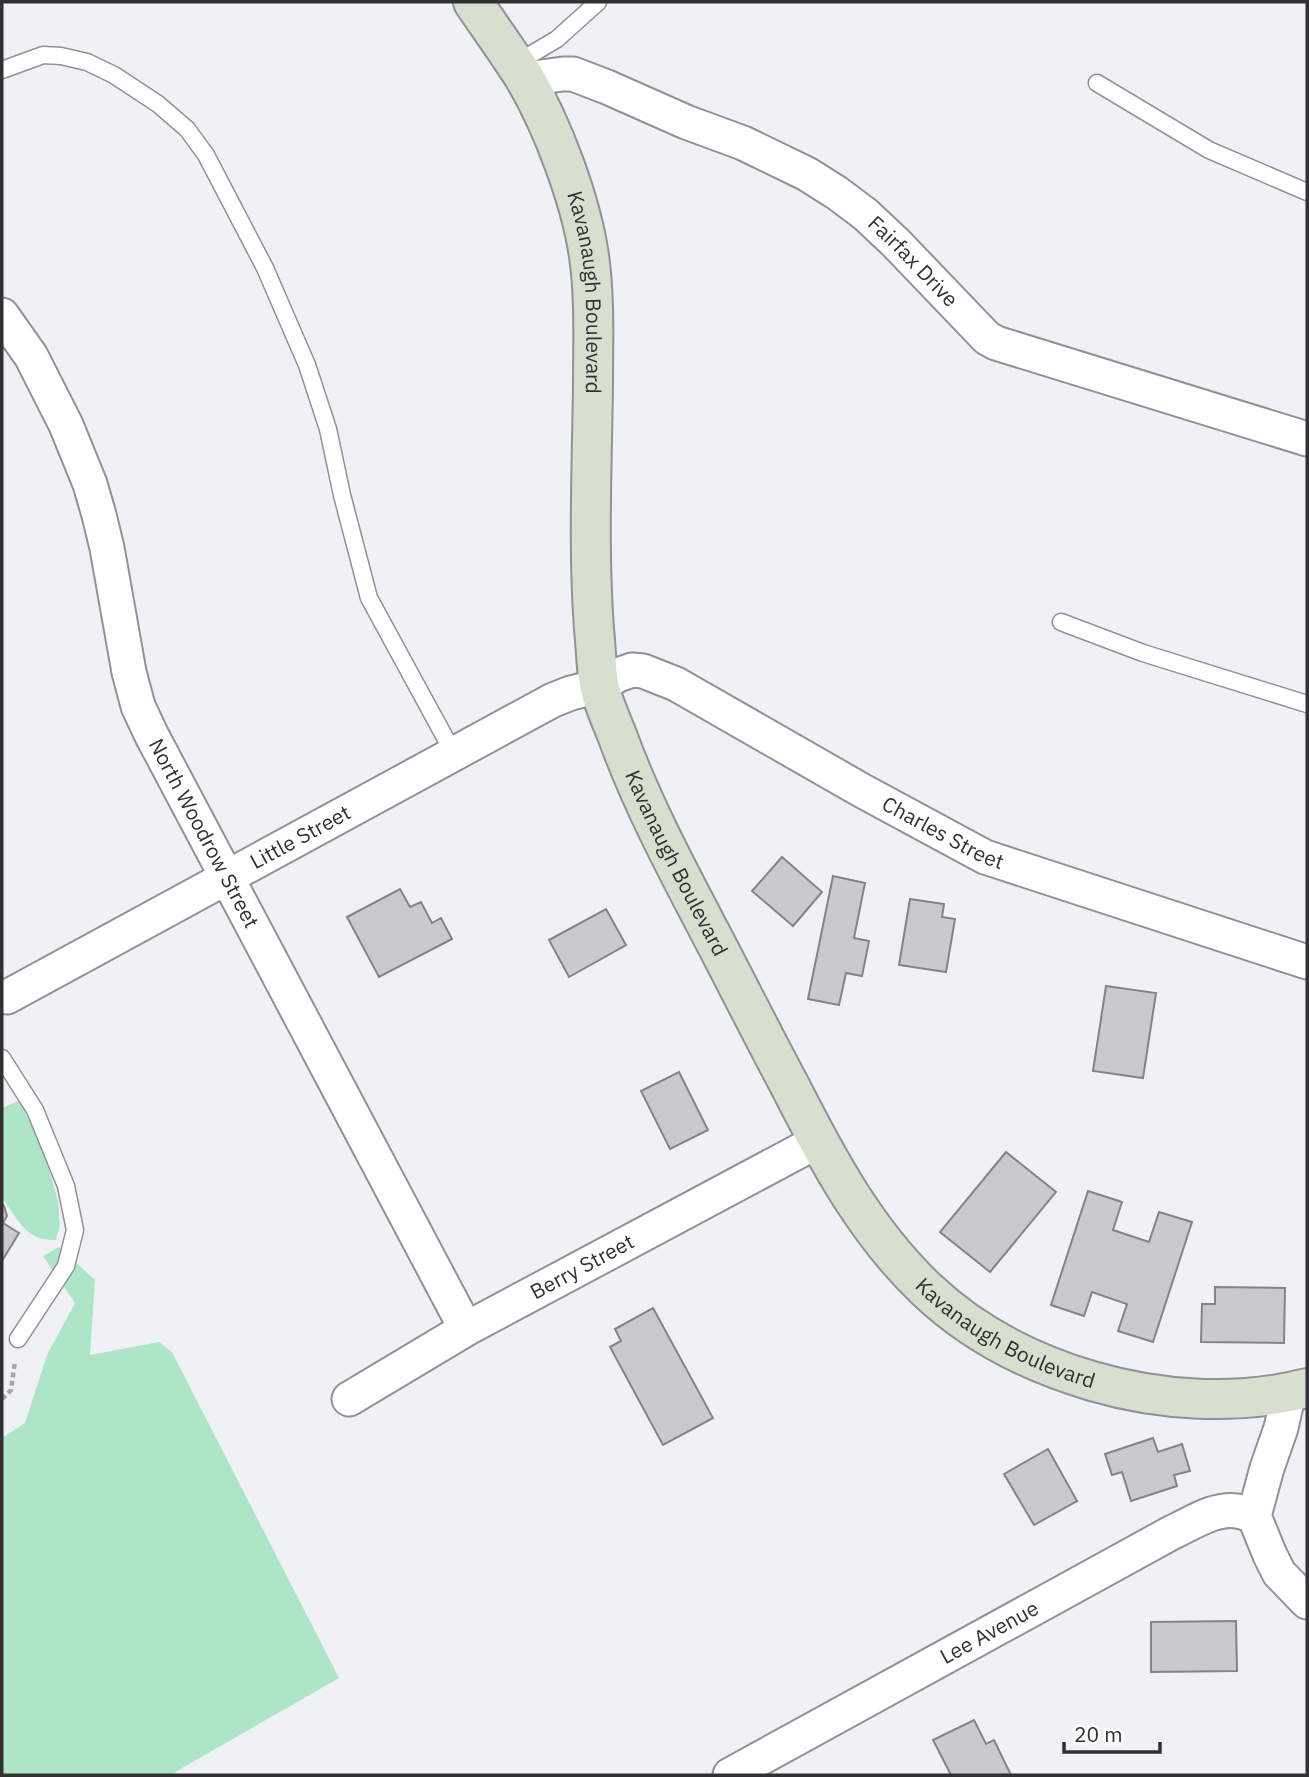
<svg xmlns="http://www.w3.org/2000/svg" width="1309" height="1777" font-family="'IBM Plex Sans',sans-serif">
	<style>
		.green { fill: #ade6c6 }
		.building { fill: #c9cad0; stroke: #838389; stroke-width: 2 }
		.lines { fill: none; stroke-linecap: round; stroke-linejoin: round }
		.lane-casing { stroke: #919197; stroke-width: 19 }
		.street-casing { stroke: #919197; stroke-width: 37 }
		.secondary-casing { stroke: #919197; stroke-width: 42 }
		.path { stroke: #a5a6ab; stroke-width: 4.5; stroke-dasharray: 5 3.5; stroke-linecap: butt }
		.lane { stroke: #fff; stroke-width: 16 }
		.street { stroke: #fff; stroke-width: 33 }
		.secondary { stroke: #d7e0ce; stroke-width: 38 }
		.labels { text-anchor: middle; stroke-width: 5; stroke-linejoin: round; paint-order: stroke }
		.street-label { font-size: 21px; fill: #313134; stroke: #fff }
	</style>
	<rect width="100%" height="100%" fill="#f0f1f7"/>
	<path class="green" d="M19,1101L43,1148L58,1201L60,1224L56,1240C24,1241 19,1219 2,1198V1108Z
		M59,1247L95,1280L90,1355L159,1342L172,1352L339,1678L177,1771L173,1775H2V1438L25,1423L47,1355L75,1303L43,1256Z"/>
	<path class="building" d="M782,857L822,892L793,926L752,891Z
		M833,876L865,883L854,938L869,941L862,976L846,973L839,1005L808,999Z
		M400,889L410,907L421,902L432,923L441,918L452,939L379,977L347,917Z
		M910,899L944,904L942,917L955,919L946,972L899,965Z
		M606,909L626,945L569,977L549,940Z
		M1106,986L1156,993L1143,1078L1093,1071Z
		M679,1072L708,1130L670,1149L641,1091Z
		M1006,1152L1056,1192L990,1272L940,1232Z
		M1088,1191L1122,1202L1113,1230L1149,1242L1159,1212L1192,1222L1153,1342L1118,1331L1127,1304L1092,1292L1084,1316L1051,1305Z
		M2,1204L4,1206L7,1216L3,1223L19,1233L2,1261Z
		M1215,1287L1285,1288L1284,1343L1201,1342L1202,1304H1215Z
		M653,1308L713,1418L663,1445L610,1347L621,1341L615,1329Z
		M1153,1438L1158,1452L1182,1444L1190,1471L1174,1475L1177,1486L1131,1501L1122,1472L1112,1475L1105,1454Z
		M1048,1449L1077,1501L1034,1525L1004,1474Z
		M1236,1621L1237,1671L1151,1672V1622Z
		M974,1720L986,1744L994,1740L1011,1775H951L933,1740Z"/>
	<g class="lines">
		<g class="lane-casing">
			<path id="lane" d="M515,64L557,39L598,2
				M2,70L43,55L61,56L87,62L114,75L158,104L187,129L206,155L265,268L307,365L328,429L342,495L369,598L454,754
				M1097,83L1209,150L1307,192
				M1061,622L1143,653L1307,704
				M2,1058L35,1110L66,1186L75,1230L66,1266L18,1339"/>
		</g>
		<g class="street-casing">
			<g id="street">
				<path id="s1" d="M525,79L563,74H573L607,87L686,122L743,143L807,174L837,193L865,214L896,243L987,338L996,343L1307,439"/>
				<path id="s2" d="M2,315L31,356L66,425L90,484L99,515L107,548L129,672L138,706L151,734L466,1329"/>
				<path id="s3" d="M7,997L553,700L571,693L599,686L618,675L632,670L643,671L676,684L861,790L985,857L1307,962"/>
				<path d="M1289,1392L1281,1428L1267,1468L1254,1516L1270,1555L1279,1573L1307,1602"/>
				<path id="s4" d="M349,1399L466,1329L818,1141"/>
				<path id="s5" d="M730,1775L1171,1533C1191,1524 1215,1507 1237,1511C1243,1512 1249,1514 1254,1516"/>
			</g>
		</g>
		<g class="secondary-casing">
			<g id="secondary">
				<path id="s6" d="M473,2C490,27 508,52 524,77C553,126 581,201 589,256C595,298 593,342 593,384C592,465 588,548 594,629C596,647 596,666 599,684C602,701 611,719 617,735C645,812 685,884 723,957C745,1000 767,1043 790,1086C827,1159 866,1232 926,1289C972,1333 1031,1363 1092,1381C1160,1401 1237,1406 1307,1388"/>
			</g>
		</g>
		<path class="path" d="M2,1399L11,1390L15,1361"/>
		<use href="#lane" class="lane"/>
		<use href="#street" class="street"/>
		<use href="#secondary" class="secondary"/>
	</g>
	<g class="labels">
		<g class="street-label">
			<text dy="7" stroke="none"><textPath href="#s1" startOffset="441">Fairfax Drive</textPath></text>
			<text dy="7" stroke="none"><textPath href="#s6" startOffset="318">Kavanaugh Boulevard</textPath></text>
			<text dy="7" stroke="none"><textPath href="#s3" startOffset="1059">Charles Street</textPath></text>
			<text dy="7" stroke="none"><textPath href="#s2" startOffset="562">North Woodrow Street</textPath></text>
			<text dy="7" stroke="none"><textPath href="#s3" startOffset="334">Little Street</textPath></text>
			<text dy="7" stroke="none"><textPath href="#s6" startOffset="906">Kavanaugh Boulevard</textPath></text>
			<text dy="7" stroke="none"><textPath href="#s4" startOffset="268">Berry Street</textPath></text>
			<text dy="7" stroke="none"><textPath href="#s6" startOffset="1494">Kavanaugh Boulevard</textPath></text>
			<text dy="7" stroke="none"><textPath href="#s5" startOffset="296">Lee Avenue</textPath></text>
		</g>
	</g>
	<rect width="1309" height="1777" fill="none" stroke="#313134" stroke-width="7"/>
	<path d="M1064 1742v10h96v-10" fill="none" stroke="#313134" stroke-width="3.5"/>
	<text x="1074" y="1742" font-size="21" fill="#313134" stroke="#ffffff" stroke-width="5" paint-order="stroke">20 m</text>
</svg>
